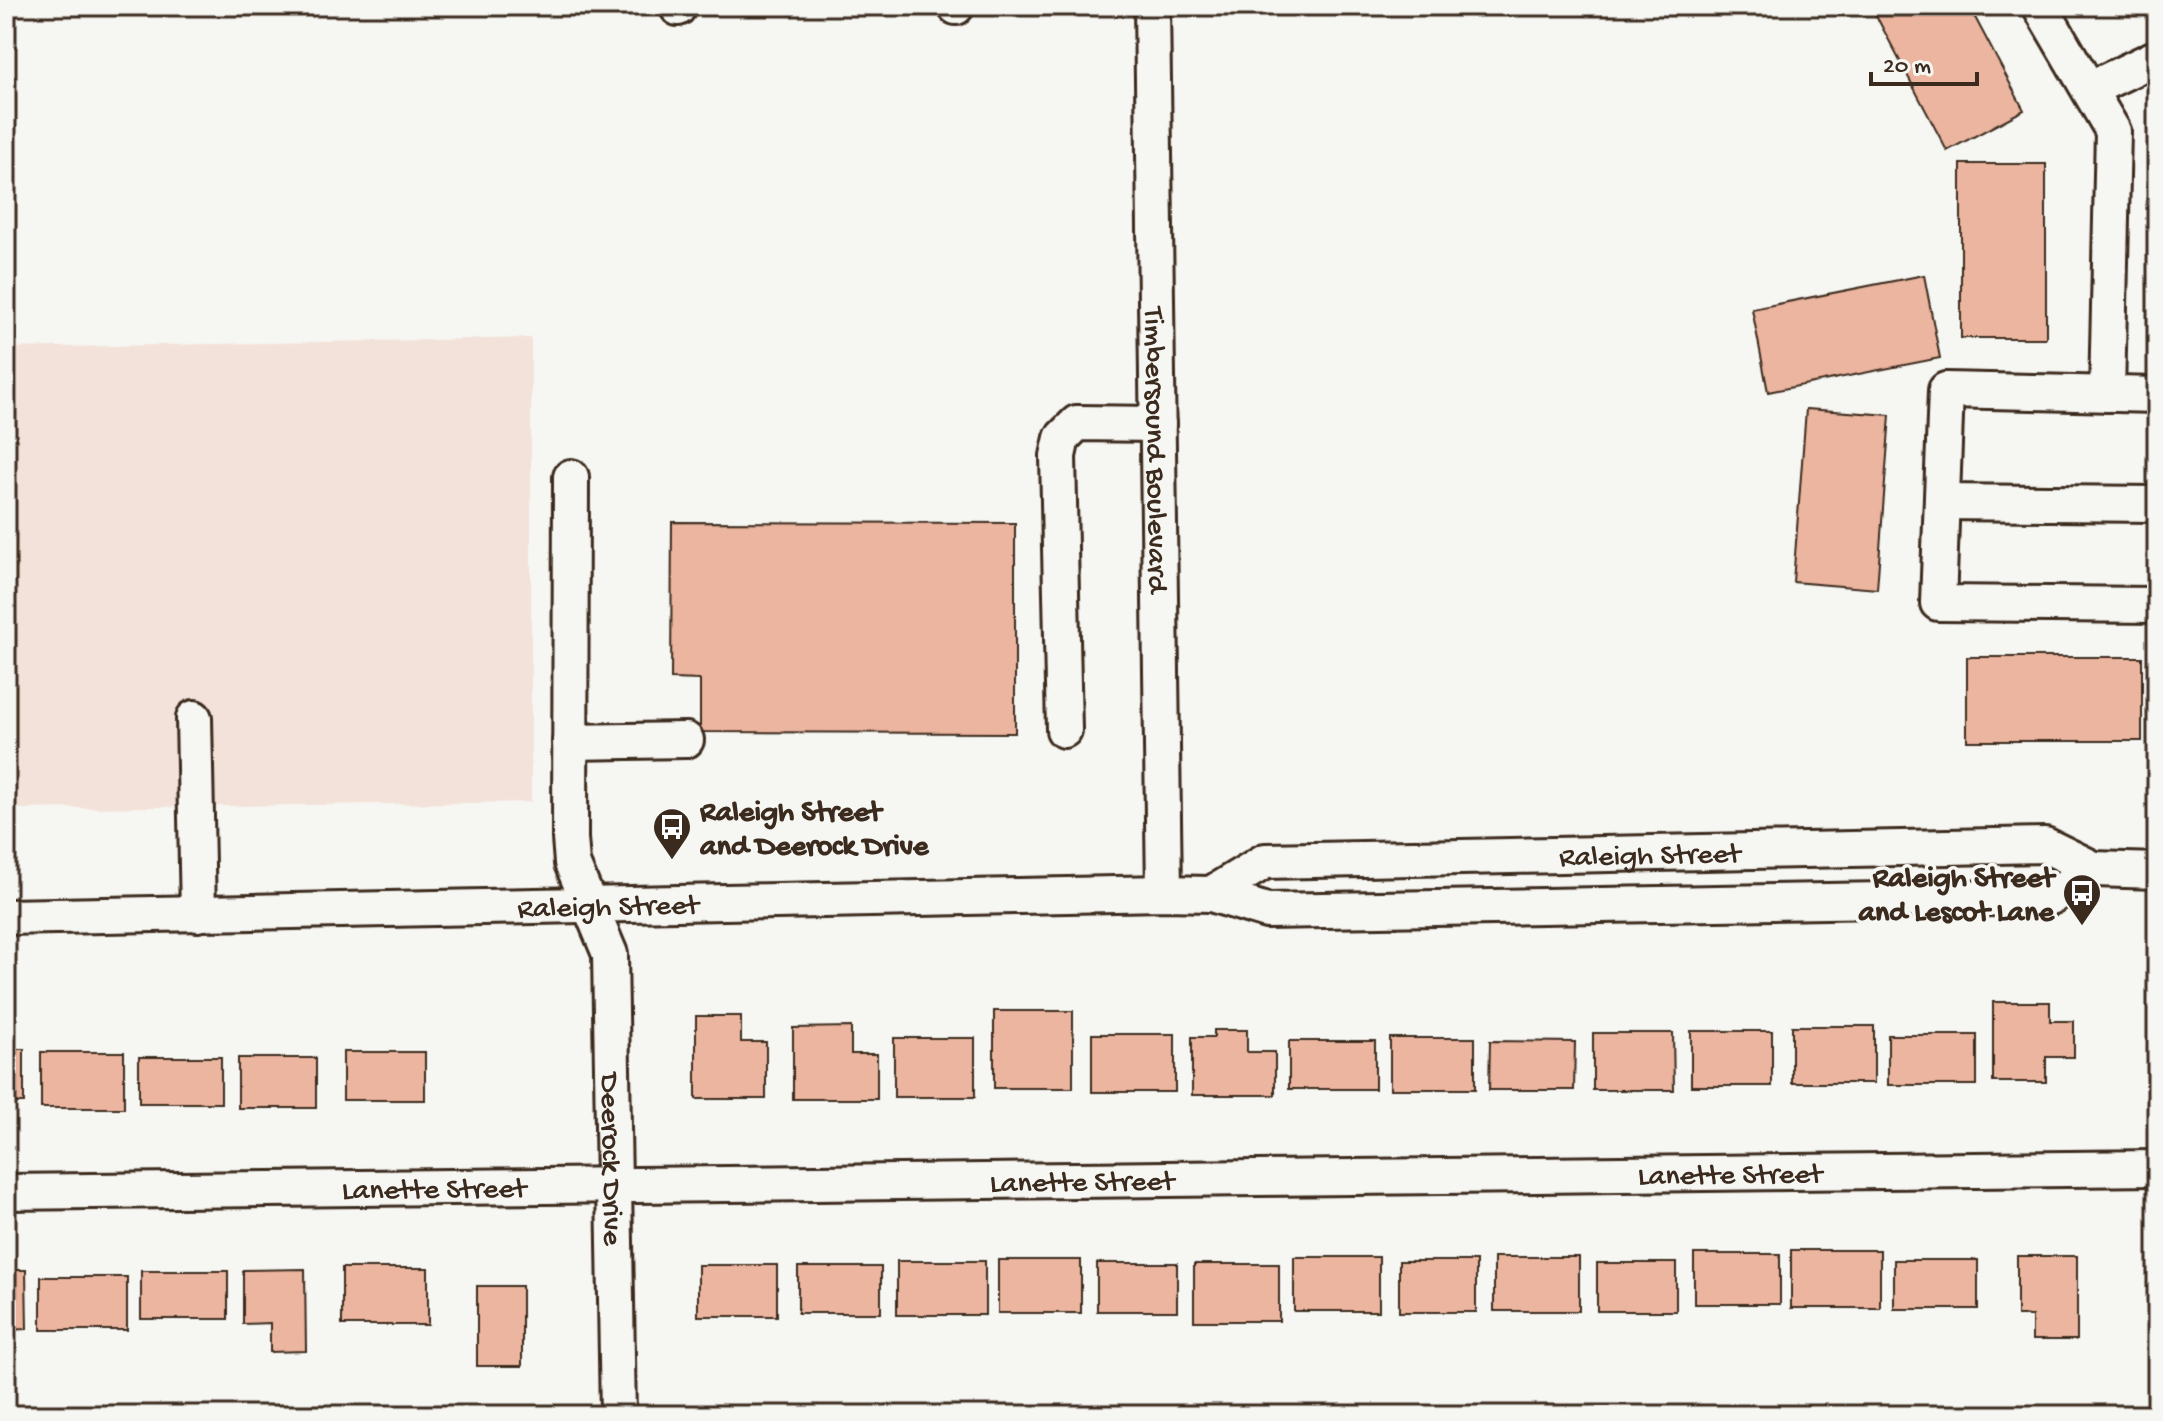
<svg xmlns="http://www.w3.org/2000/svg" width="2163" height="1421" font-family="'Gochi Hand',sans-serif">
	<style>
		.built { fill: #f3e2d9 }
		.building { fill: #ebb59f; stroke: #3b2a1e; stroke-width: 2 }
		.lines { fill: none; stroke-linecap: round; stroke-linejoin: round }
		.minor-casing { stroke: #3b2a1e; stroke-width: 40 }
		.minor { stroke: #f6f6f2; stroke-width: 34 }
		.labels { text-anchor: middle; stroke-width: 7; stroke-linejoin: round; paint-order: stroke }
		.street-label { font-size: 30px; fill: #3b2a1e; stroke: #f6f6f2 }
		.poi-label { font-size: 30px; font-weight: bold; fill: #3b2a1e; stroke: #f6f6f2; text-anchor: start }
	</style>
	<rect width="100%" height="100%" fill="#f6f6f2"/>
	<filter id="ink" filterUnits="userSpaceOnUse"><feTurbulence type="fractalNoise" baseFrequency=".0125" numOctaves="2"/><feDisplacementMap in="SourceGraphic" scale="16" xChannelSelector="R" yChannelSelector="G"/><feConvolveMatrix kernelMatrix="1 2 1 2 8 2 1 2 1" color-interpolation-filters="sRGB"/></filter>
	<g filter="url(#ink)">
		<path class="built" d="M531,338V802L6,809V348Z"/>
		<path class="building" d="M1871,6H1969L2024,110L1947,151Z
			M1961,164H2046V338H1961Z
			M1924,275L1940,358L1768,392L1752,309Z
			M1806,409L1890,415L1877,589L1793,582Z
			M672,522L1015,523V733L700,732V680L671,679Z
			M1967,657H2142V741H1967Z
			M1993,1002H2050V1021H2074V1057H2046V1082H1993Z
			M994,1011H1073V1088H994Z
			M696,1016H741V1042H766V1099H696Z
			M1792,1026H1874V1083H1792Z
			M851,1027V1054H877V1099H793V1028Z
			M1214,1030H1247V1052H1275V1095H1192V1037H1214Z
			M1691,1031H1772V1086H1691Z
			M1593,1033H1673L1674,1090H1593Z
			M1092,1034H1175V1092H1092Z
			M1888,1035H1977V1085H1888Z
			M894,1038H975V1097H894Z
			M1390,1038H1475V1089H1390Z
			M1289,1041H1375V1089H1289Z
			M1490,1041L1575,1042L1574,1090H1489Z
			M6,1049H24V1103H6Z
			M41,1052H124V1108H41Z
			M343,1052H425V1100H343Z
			M139,1057H221V1103H139Z
			M238,1058H316V1108H238Z
			M1791,1250H1880V1308H1791Z
			M1694,1254H1780V1304H1694Z
			M2017,1256H2077V1340H2032V1316H2017Z
			M1294,1257H1379V1311H1294Z
			M1494,1257H1579V1311H1494Z
			M998,1260H1081V1313H998Z
			M1894,1260H1978V1309H1894Z
			M897,1261H985V1315H897Z
			M1399,1261H1476V1312H1399Z
			M1097,1263H1177V1311H1097Z
			M1597,1263H1676V1311H1597Z
			M1194,1264H1279V1321H1194Z
			M698,1265H777V1316H698Z
			M798,1267H881V1313H798Z
			M342,1268H428V1325H342Z
			M305,1269L306,1351L270,1352V1323L243,1324V1270Z
			M6,1270H26L27,1329L6,1330Z
			M141,1271H228V1319H141Z
			M41,1277H127V1330H41Z
			M477,1286H522V1366H477Z"/>
		<g class="lines">
			<g class="minor-casing">
				<g id="minor">
					<path d="M678,6V8"/>
					<path d="M956,6V7"/>
					<path id="s1" d="M1152,6L1164,893"/>
					<path d="M2040,6L2113,131L2107,394"/>
					<path d="M2090,89L2157,57"/>
					<path d="M2157,395L1946,390L1938,603L2157,605"/>
					<path id="s2" d="M571,477L570,838L572,863L610,954L618,1415"/>
					<path d="M1942,502L2157,504"/>
					<path d="M194,718L198,914"/>
					<path d="M1064,730L1058,456L1062,438L1077,423L1158,424"/>
					<path d="M570,742L686,740"/>
					<path id="s3" d="M1211,894L1265,861L2045,845L2094,869L2157,871"/>
					<path id="s4" d="M6,917L1164,893L1211,894L1267,911L2051,897L2094,869"/>
					<path id="s5" d="M6,1192L2157,1168"/>
				</g>
			</g>
			<use href="#minor" class="minor"/>
		</g>
	</g>
	<defs>
		<g id="bus-pin" transform="scale(2)"><path d="M0 17L-7.5 6A9.5 9.5 0 1 1 7.5 6Z" fill="#3b2a1e" stroke="#f6f6f2"/><path d="M-5-6H5V4H4V6H2V4H-2V6H-4V4H-5ZM-3.5-4V0h7V-4ZM-3.5 1.2v1.5H-2V1.2ZM2 1.2v1.5H3.5V1.2Z" fill="#fff"/></g>
	</defs>
	<g fill-rule="evenodd">
		<use href="#bus-pin" x="672" y="827"/>
		<use href="#bus-pin" x="2082" y="893"/>
	</g>
	<g class="labels">
		<g class="street-label">
			<text dy="10" stroke="none"><textPath href="#s1" startOffset="444">Timbersound Boulevard</textPath></text>
			<text dy="10" stroke="none"><textPath href="#s3" startOffset="448">Raleigh Street</textPath></text>
			<text dy="10" stroke="none"><textPath href="#s4" startOffset="602">Raleigh Street</textPath></text>
			<text dy="10" stroke="none"><textPath href="#s2" startOffset="690">Deerock Drive</textPath></text>
			<text dy="10" stroke="none"><textPath href="#s5" startOffset="1724">Lanette Street</textPath></text>
			<text dy="10" stroke="none"><textPath href="#s5" startOffset="1076">Lanette Street</textPath></text>
			<text dy="10" stroke="none"><textPath href="#s5" startOffset="428">Lanette Street</textPath></text>
		</g>
		<g class="poi-label">
			<text x="700" y="820">Raleigh Street<tspan x="700" dy="34">and Deerock Drive</tspan></text>
			<text x="2054" y="886" text-anchor="end">Raleigh Street<tspan x="2054" dy="34">and Lescot Lane</tspan></text>
		</g>
	</g>
	<rect width="2163" height="1421" fill="none" stroke="#f6f6f2" stroke-width="32"/>
	<rect x="16" y="16" width="2131" height="1389" fill="none" stroke="#3b2a1e" stroke-width="3" filter="url(#ink)"/>
	<path d="M1871 72v12h106v-12" fill="none" stroke="#3b2a1e" stroke-width="4"/>
	<text x="1883" y="72" font-size="24" fill="#3b2a1e" stroke="#f6f6f2" stroke-width="6" paint-order="stroke">20 m</text>
</svg>
